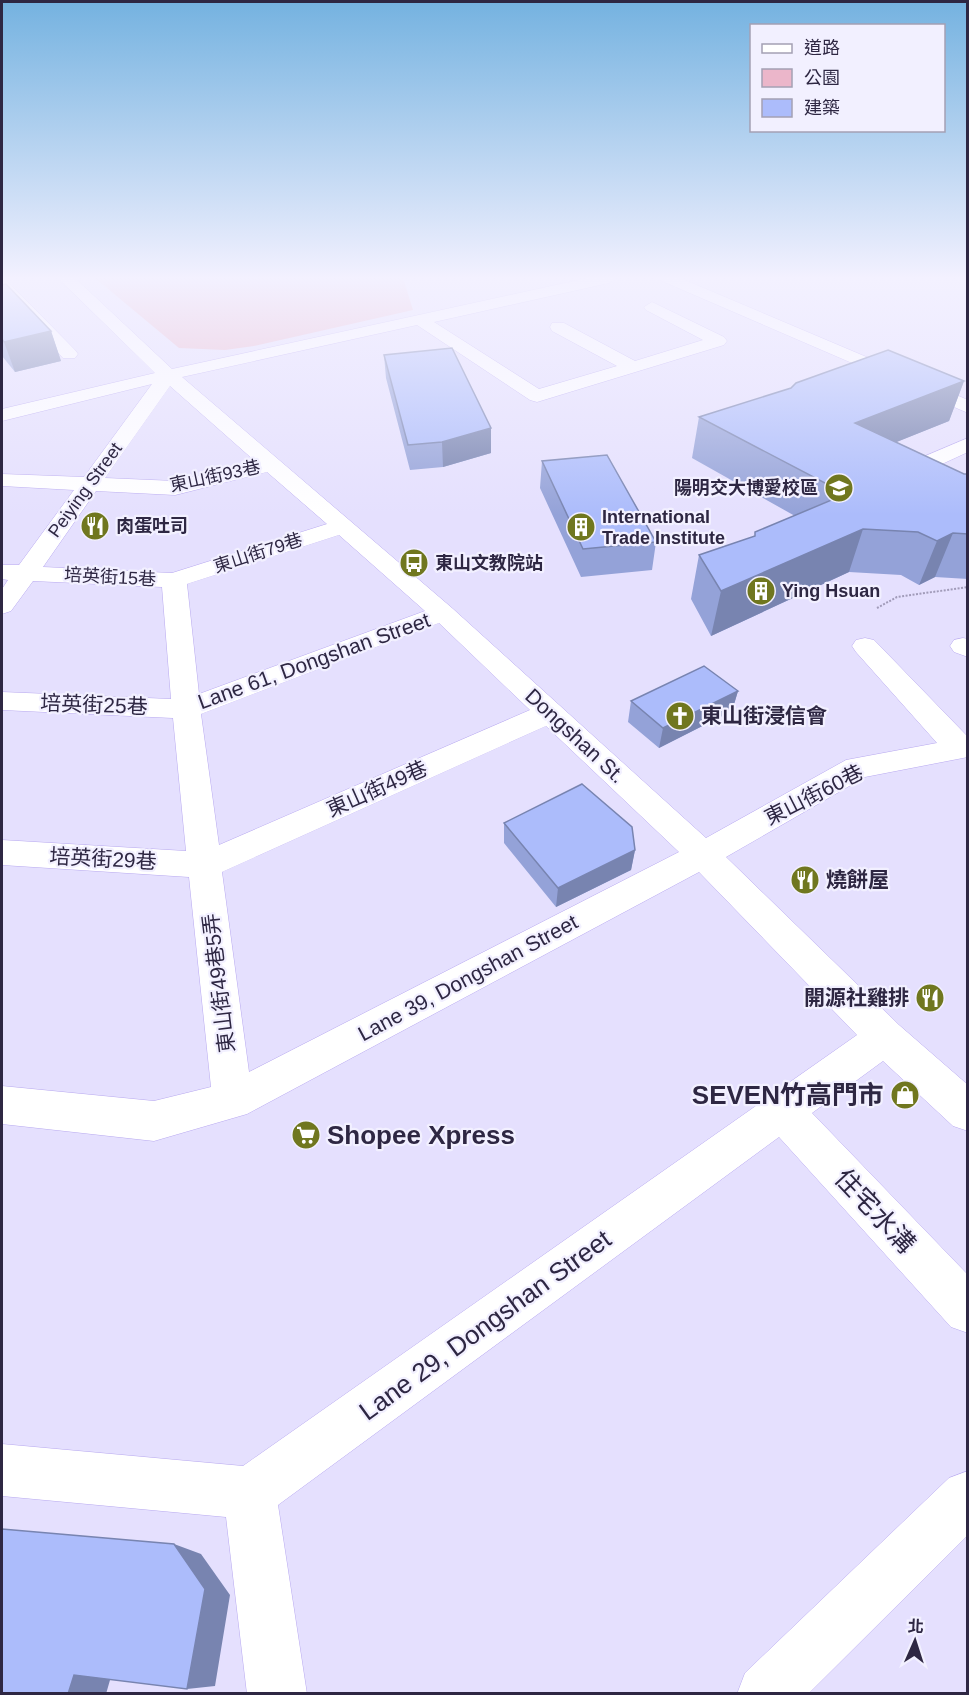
<svg xmlns="http://www.w3.org/2000/svg" width="969" height="1695" font-family="Arial,'Noto Sans TC',sans-serif">
	<style>
		.green { fill: #ebb6ca }
		.lines { fill: none; stroke-linecap: round; stroke-linejoin: round }
		.minor-casing { stroke: #b8a9f0; stroke-width: 1 }
		.path { stroke: #a19bb9; stroke-width: 2; stroke-dasharray: 2 1.5; stroke-linecap: butt }
		.minor { fill: #fff; fill-rule: evenodd }
		.wall { fill: #94a2d8 }
		.shaded-wall { fill: #7884b0 }
		.building { fill: #acbcfb; stroke: #7884b0; stroke-width: 1.5 }
		.labels { text-anchor: middle; stroke-width: 4.5; stroke-linejoin: round; paint-order: stroke }
		.far-street-label { font-size: 18px; fill: #2e2743; stroke: #f2f0ff }
		.far-poi-label { font-size: 18px; font-weight: bold; fill: #2e2743; stroke: #f2f0ff; text-anchor: start }
		.street-label { font-size: 21px; fill: #2e2743; stroke: #f2f0ff }
		.poi-label { font-size: 21px; font-weight: bold; fill: #2e2743; stroke: #f2f0ff; text-anchor: start }
		.near-poi-label { font-size: 26px; font-weight: bold; fill: #2e2743; stroke: #f2f0ff; text-anchor: end }
		.near-street-label { font-size: 26px; fill: #2e2743; stroke: #f2f0ff }
	</style>
	<rect width="100%" height="100%" fill="#e5e0fe"/>
	<path class="green" d="M95,278H403L413,310L254,346L225,350L179,348Z"/>
	<g class="lines">
		<g class="minor-casing">
			<path id="minor" d="M58,278H75L172,369L588,278H617L609,283L434,322L539,389L617,366L552,331L550,327L552,323H564L635,361L703,340L646,310L644,307L652,302L724,337L727,341L724,345L537,402L530,400L417,325L182,377L452,608L706,838L846,760L937,743L856,652L852,646L856,640L865,638L874,640L968,737V757L865,777L726,857L899,1025L968,1085V1131L953,1126L883,1061L812,1113L968,1275V1333L951,1327L779,1137L278,1505L307,1694H247L226,1517L2,1496V1444L243,1466L857,1035L699,872L247,1114L154,1141L2,1124V1086L154,1101L211,1087L189,877L2,865V840L186,851L173,718L2,710V692L171,699L162,587L33,581L11,611L2,614V589L8,580L2,579V565H19L74,490L2,486V474L84,477L152,384L2,421V409L155,373ZM170,386L256,462L175,481L105,478ZM267,472L327,524L172,573L43,567L96,491L175,495ZM339,535L425,611L199,694L187,584ZM439,623L530,710L219,845L201,714ZM546,726L679,852L249,1072L222,872Z
				M659,278H680L968,400V413L662,281Z
				M2,279L7,281L75,350L78,354L75,358H63L2,293Z
				M968,438V452L916,476L968,499V515L890,481L887,476L890,471Z
				M963,638L968,639V657L954,652L950,646L954,640Z
				M968,1471V1535L808,1694H737L745,1673L949,1478Z"/>
		</g>
		<path class="path" d="M877,608L897,597L968,587"/>
		<use href="#minor" class="minor"/>
	</g>
	<path class="wall" d="M2,285L51,331L61,361L15,372L2,356Z
		M384,355L491,453L443,467L410,470L386,378Z
		M964,381L949,421L896,442L964,474H968V579L935,577L919,585L901,575L849,572L711,636L691,599L699,555L755,536L795,516L692,458L699,417Z
		M542,461L656,542L652,570L581,577L540,488Z
		M738,691L732,711L659,748L628,722L631,701Z
		M504,823L635,850L631,870L556,907L504,843Z"/>
	<path class="shaded-wall" d="M51,331L61,361L15,372L4,342Z
		M964,381L949,421L842,464L855,423Z
		M491,428V453L443,467L442,442Z
		M863,529L849,572L711,636L721,591Z
		M953,533L935,577L919,585L937,541Z
		M738,691L732,711L659,748L663,728Z
		M635,850L631,870L556,907L558,888Z
		M174,1544L201,1554L230,1595L215,1686L187,1689Z
		M112,1673L106,1694H68L74,1675Z"/>
	<path class="building" d="M6,284L51,331L4,342L2,339V285Z
		M452,348L491,428L442,442L408,445L384,355Z
		M888,350L964,381L855,423L964,474H968V534L953,533L937,541L918,532L863,529L721,591L699,555L755,536V532L846,494L699,417L791,388L796,383Z
		M607,455L656,542L583,549L542,461Z
		M704,666L738,691L663,728L631,701Z
		M582,784L632,827L635,850L558,888L504,823Z
		M2,1529L174,1544L205,1589L187,1689L74,1675L68,1694H2Z"/>
	<linearGradient id="sky" x2="0" y2="1"><stop stop-color="#74b2e0"/><stop offset="0.54" stop-color="#f3f1ff"/><stop offset="1" stop-color="#f3f1ff" stop-opacity="0"/></linearGradient>
	<rect width="969" height="515" fill="url(#sky)"/>
	<defs>
		<g id="university-disc" transform="scale(1.5)"><circle r="9.5" fill="#70771f" stroke="#f2f0ff"/><path d="M0-5L7-2L0 1L-7-2ZM-4 1L0 2.5L4 1V4Q0 6-4 4Z" fill="#fff"/></g>
		<g id="restaurant-disc" transform="scale(1.5)"><circle r="9.5" fill="#70771f" stroke="#f2f0ff"/><path d="M-5-6h1v4h1v-4h1v4h1v-4h1v5L-1.5 .5V6h-2V.5L-5-1ZM5-6V6H3V1.5H1.5Q1.5-4 5-6Z" fill="#fff"/></g>
		<g id="building-disc" transform="scale(1.5)"><circle r="9.5" fill="#70771f" stroke="#f2f0ff"/><path d="M-4-6H4V6H1V3H-1V6H-4ZM-2.5-4.3h1.7v1.8h-1.7ZM.8-4.3h1.7v1.8H.8ZM-2.5-1h1.7V.8h-1.7ZM.8-1h1.7V.8H.8Z" fill="#fff"/></g>
		<g id="bus-disc" transform="scale(1.5)"><circle r="9.5" fill="#70771f" stroke="#f2f0ff"/><path d="M-5-6H5V4H4V6H2V4H-2V6H-4V4H-5ZM-3.5-4V0h7V-4ZM-3.5 1.2v1.5H-2V1.2ZM2 1.2v1.5H3.5V1.2Z" fill="#fff"/></g>
		<g id="church-disc" transform="scale(1.5)"><circle r="9.5" fill="#70771f" stroke="#f2f0ff"/><path d="M-1.2-6h2.4v3.5h3.3v2.4h-3.3V6h-2.4V-.1h-3.3v-2.4h3.3Z" fill="#fff"/></g>
		<g id="shop-disc" transform="scale(1.5)"><circle r="9.5" fill="#70771f" stroke="#f2f0ff"/><path d="M-5-2.5h2.3a2.7 3.5 0 0 1 5.4 0H5L5.5 6h-11ZM-1.5-2.5h3a1.5 2.3 0 0 0-3 0Z" fill="#fff"/></g>
		<g id="supermarket-disc" transform="scale(1.5)"><circle r="9.5" fill="#70771f" stroke="#f2f0ff"/><path d="M-6-5.5h2.5l.6 2H6L4.5 2H-2.5L-4.4-4H-6ZM-1.5 3.2a1.3 1.3 0 1 0 .1 0ZM3 3.2a1.3 1.3 0 1 0 .1 0Z" fill="#fff"/></g>
	</defs>
	<g fill-rule="evenodd">
		<use href="#university-disc" x="839" y="488"/>
		<use href="#restaurant-disc" x="95" y="526"/>
		<use href="#building-disc" x="581" y="527"/>
		<use href="#bus-disc" x="414" y="563"/>
		<use href="#building-disc" x="761" y="591"/>
		<use href="#church-disc" x="680" y="716"/>
		<use href="#restaurant-disc" x="805" y="880"/>
		<use href="#restaurant-disc" x="930" y="998"/>
		<use href="#shop-disc" x="905" y="1095"/>
		<use href="#supermarket-disc" x="306" y="1135"/>
	</g>
	<g class="labels">
		<g class="far-street-label">
			<text transform="translate(215 476) rotate(-12)" y="6">東山街93巷</text>
			<text transform="translate(85 490) rotate(-54)" y="6">Peiying Street</text>
			<text transform="translate(258 553) rotate(-18)" y="6">東山街79巷</text>
			<text transform="translate(110 577) rotate(3)" y="6">培英街15巷</text>
		</g>
		<g class="far-poi-label">
			<text x="818" y="494" text-anchor="end">陽明交大博愛校區</text>
			<text x="602" y="523">International<tspan x="602" dy="21">Trade Institute</tspan></text>
			<text x="116" y="532">肉蛋吐司</text>
			<text x="435" y="569">東山文教院站</text>
			<text x="782" y="597">Ying Hsuan</text>
		</g>
		<g class="street-label">
			<text transform="translate(314 661) rotate(-20)" y="7">Lane 61, Dongshan Street</text>
			<text transform="translate(94 705) rotate(2)" y="7">培英街25巷</text>
			<text transform="translate(575 736) rotate(43)" y="7">Dongshan St.</text>
			<text transform="translate(377 789) rotate(-24)" y="7">東山街49巷</text>
			<text transform="translate(814 795) rotate(-27)" y="7">東山街60巷</text>
			<text transform="translate(103 859) rotate(3)" y="7">培英街29巷</text>
			<text transform="translate(468 978) rotate(-28)" y="7">Lane 39, Dongshan Street</text>
			<text transform="translate(219 983) rotate(-97)" y="7">東山街49巷5弄</text>
		</g>
		<g class="poi-label">
			<text x="701" y="723">東山街浸信會</text>
			<text x="826" y="887">燒餅屋</text>
			<text x="909" y="1005" text-anchor="end">開源社雞排</text>
		</g>
		<g class="near-poi-label">
			<text x="884" y="1104">SEVEN竹高門市</text>
			<text x="327" y="1144" text-anchor="start">Shopee Xpress</text>
		</g>
		<g class="near-street-label">
			<text transform="translate(875 1211) rotate(47)" y="9">住宅水溝</text>
			<text transform="translate(485 1325) rotate(-36)" y="9">Lane 29, Dongshan Street</text>
		</g>
	</g>
	<rect width="969" height="1695" fill="none" stroke="#2e2743" stroke-width="6"/>
	<rect x="750" y="24" width="195" height="108" fill="#f2f0ff" stroke="#a4a0b4" stroke-width="1.5"/>
	<rect x="762" y="44" width="30" height="9" fill="#ffffff" stroke="#a4a0b4" stroke-width="1.5"/>
	<text x="804" y="54" font-size="18" fill="#2e2743">道路</text>
	<rect x="762" y="69" width="30" height="18" fill="#ebb6ca" stroke="#a4a0b4" stroke-width="1.5"/>
	<text x="804" y="84" font-size="18" fill="#2e2743">公園</text>
	<rect x="762" y="99" width="30" height="18" fill="#acbcfb" stroke="#a4a0b4" stroke-width="1.5"/>
	<text x="804" y="114" font-size="18" fill="#2e2743">建築</text>
	<g transform="translate(915 1641) rotate(3)" stroke="#f2f0ff" stroke-width="4.5" paint-order="stroke">
	<path d="M0-4.5L10 22L0 15L-10 22Z" fill="#2e2743"/>
	<text y="-9" font-size="16" font-weight="bold" text-anchor="middle" fill="#2e2743">北</text>
	</g>
</svg>
